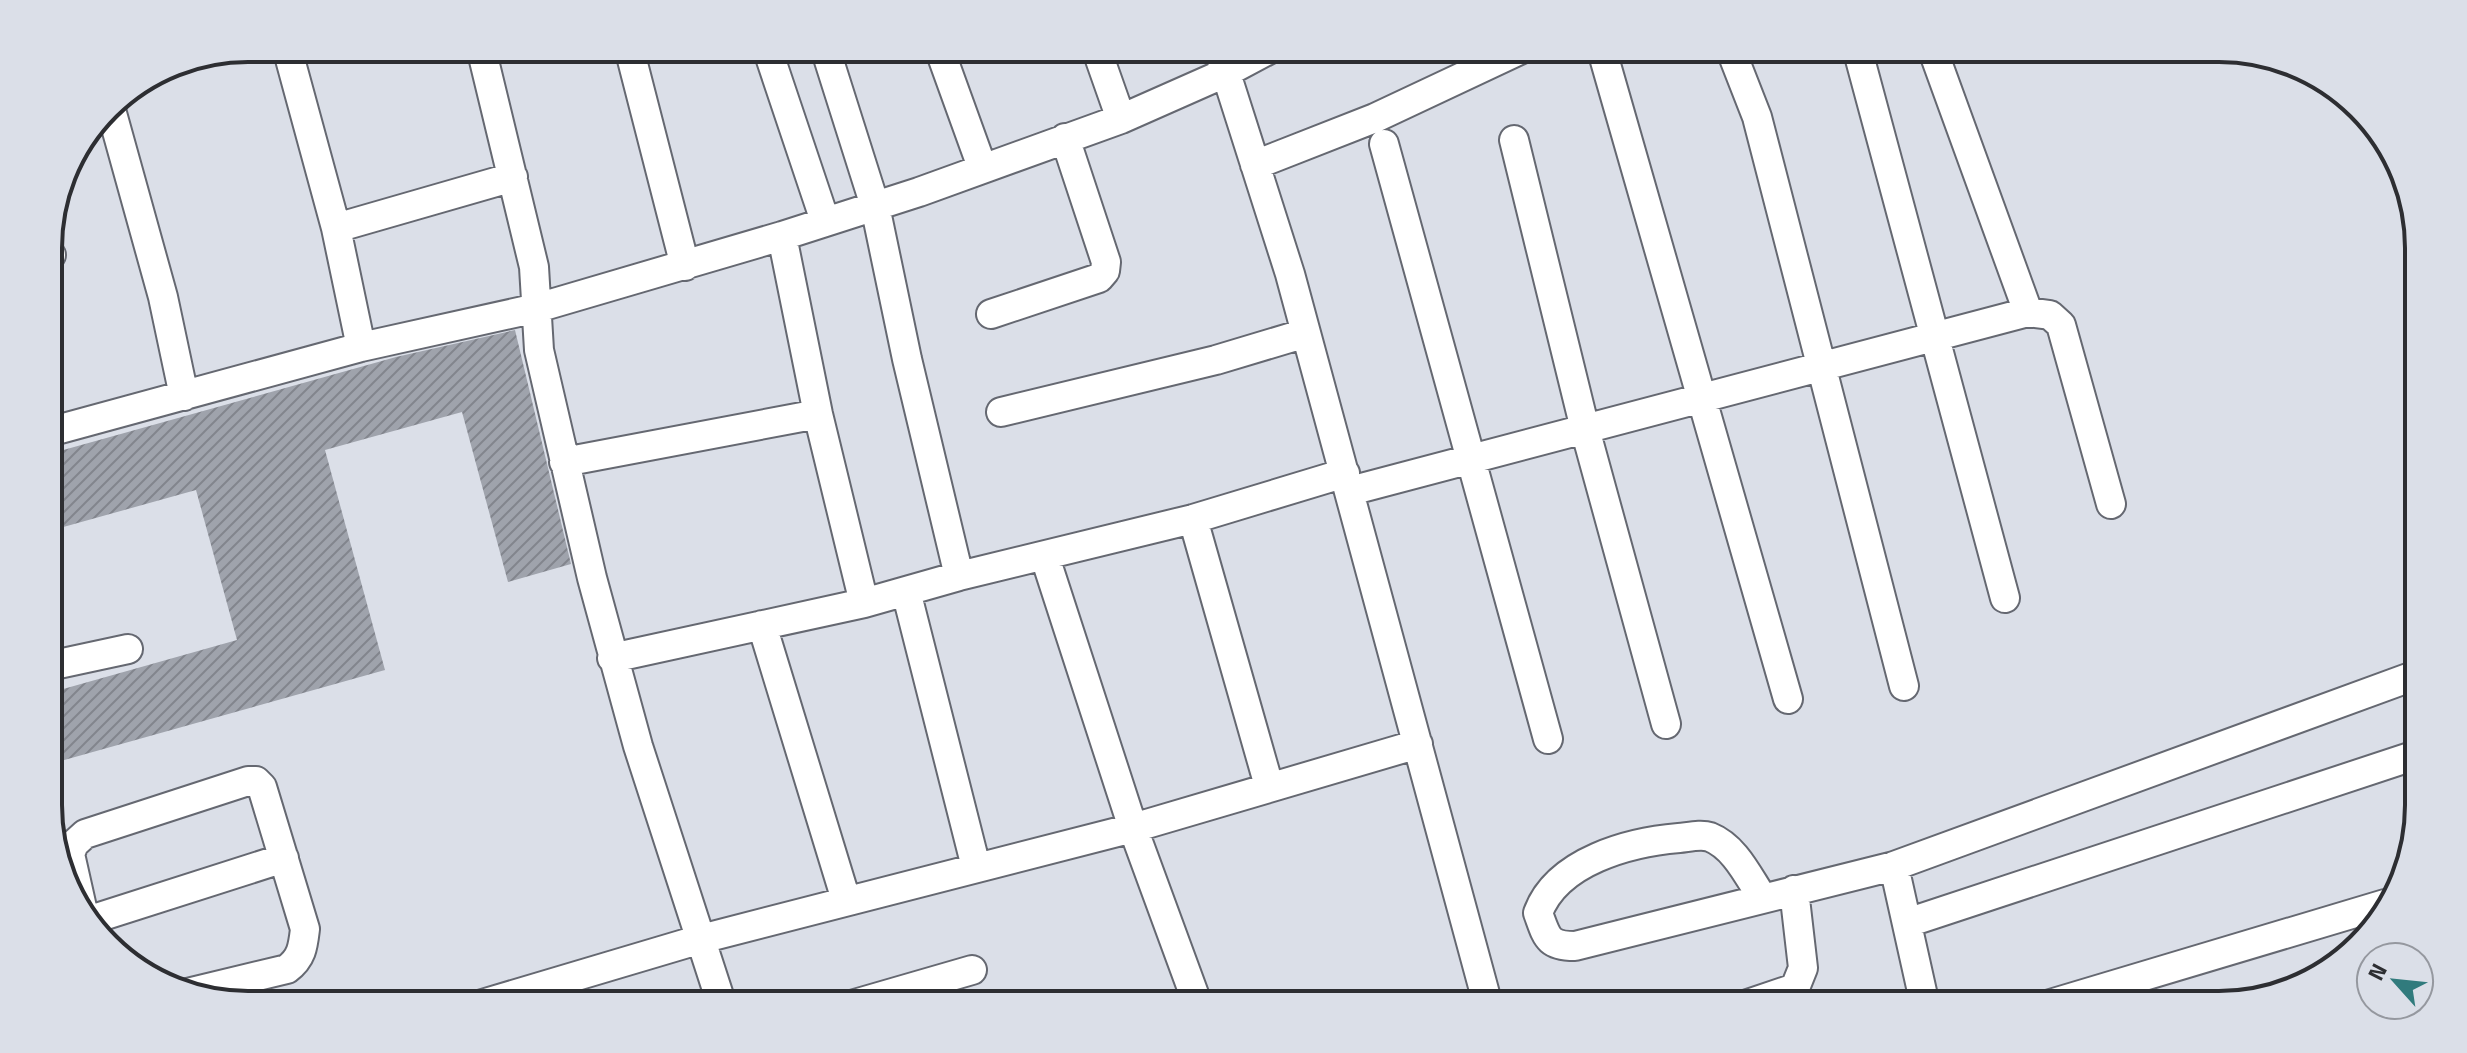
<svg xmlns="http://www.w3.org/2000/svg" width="2467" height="1053" font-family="'Titillium Web',sans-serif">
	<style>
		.building { fill: url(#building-hatch) }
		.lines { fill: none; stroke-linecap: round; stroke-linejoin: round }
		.minor-casing { stroke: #656871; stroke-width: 32 }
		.minor { stroke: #fff; stroke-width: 28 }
		.rim { fill: none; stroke: #2d2e32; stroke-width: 4 }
	</style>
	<defs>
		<pattern id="building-hatch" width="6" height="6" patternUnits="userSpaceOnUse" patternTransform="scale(2)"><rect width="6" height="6" fill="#9fa3ac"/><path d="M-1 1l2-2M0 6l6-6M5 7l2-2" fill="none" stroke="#82858d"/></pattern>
	</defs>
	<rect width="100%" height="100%" fill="#dbdfe8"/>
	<path class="building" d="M515,330L571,564L508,582L462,412L325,450L385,670L50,764L49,693L237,640L196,490L49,531V454L396,357Z"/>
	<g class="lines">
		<g class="minor-casing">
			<path id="minor" d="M287,48L336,228L361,347
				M481,48L534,267L539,350L592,578L638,746L722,1005
				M629,48L685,266
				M767,48L825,221
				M825,48L875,206L907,359L959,576
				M939,48L982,167
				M1096,48L1121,119
				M1218,48L1290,274L1488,1005
				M1730,48L1757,117L1904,686
				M1857,48L2005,598
				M1932,48L2028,312
				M1603,54L1788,699
				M110,106L163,297L184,396
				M1514,140L1585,429L1666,724
				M1384,144L1548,739
				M1255,165L1375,118L1524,48
				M336,228L513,177
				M782,236L818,414L864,603
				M49,255H51
				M991,314L1099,278L1105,271L1106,262L1065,138
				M1001,412L1216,360L1306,333
				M49,432L361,347L537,308L782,236L919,192L1121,119L1225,73L1272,48
				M564,462L818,414
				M1350,491L2028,312L2050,315L2061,325L2111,504
				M1193,519L1269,786
				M1045,557L1133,828L1198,1005
				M906,591L976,867
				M762,625L846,900
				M612,658L864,603L959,576L1193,519L1345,473
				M49,666L128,649
				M1894,866L1925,1005
				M1762,897C1748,876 1735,847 1710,837C1701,834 1689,837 1679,838C1630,842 1557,861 1538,913C1547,937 1547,946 1575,946L1894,866L2419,674
				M83,912L70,854L74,844L85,834L248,781H256L262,787L305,929C303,946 302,958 287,969L187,993
				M87,921L284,858
				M1907,923L2419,754
				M479,1005L701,939L1133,828L1418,744
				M851,1005L972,970
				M1745,1005L1795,988L1803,968L1794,890
				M2047,1005L2385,904"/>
		</g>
		<use href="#minor" class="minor"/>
	</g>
	<path d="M0 0H2467V1053H0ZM248 62H2219A186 186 0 0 1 2405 248V805A186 186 0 0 1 2219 991H248A186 186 0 0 1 62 805V248A186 186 0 0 1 248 62Z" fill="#dbdfe8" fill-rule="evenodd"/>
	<path class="rim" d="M248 62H2219A186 186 0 0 1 2405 248V805A186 186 0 0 1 2219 991H248A186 186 0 0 1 62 805V248A186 186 0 0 1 248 62Z"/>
	<g transform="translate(2395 981) rotate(297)"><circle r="38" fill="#dbdfe8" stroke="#95989f" stroke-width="2"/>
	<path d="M0-6L14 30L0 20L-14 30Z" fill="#317b7d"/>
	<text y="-12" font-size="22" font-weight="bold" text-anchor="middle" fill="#2d2e32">N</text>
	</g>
</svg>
